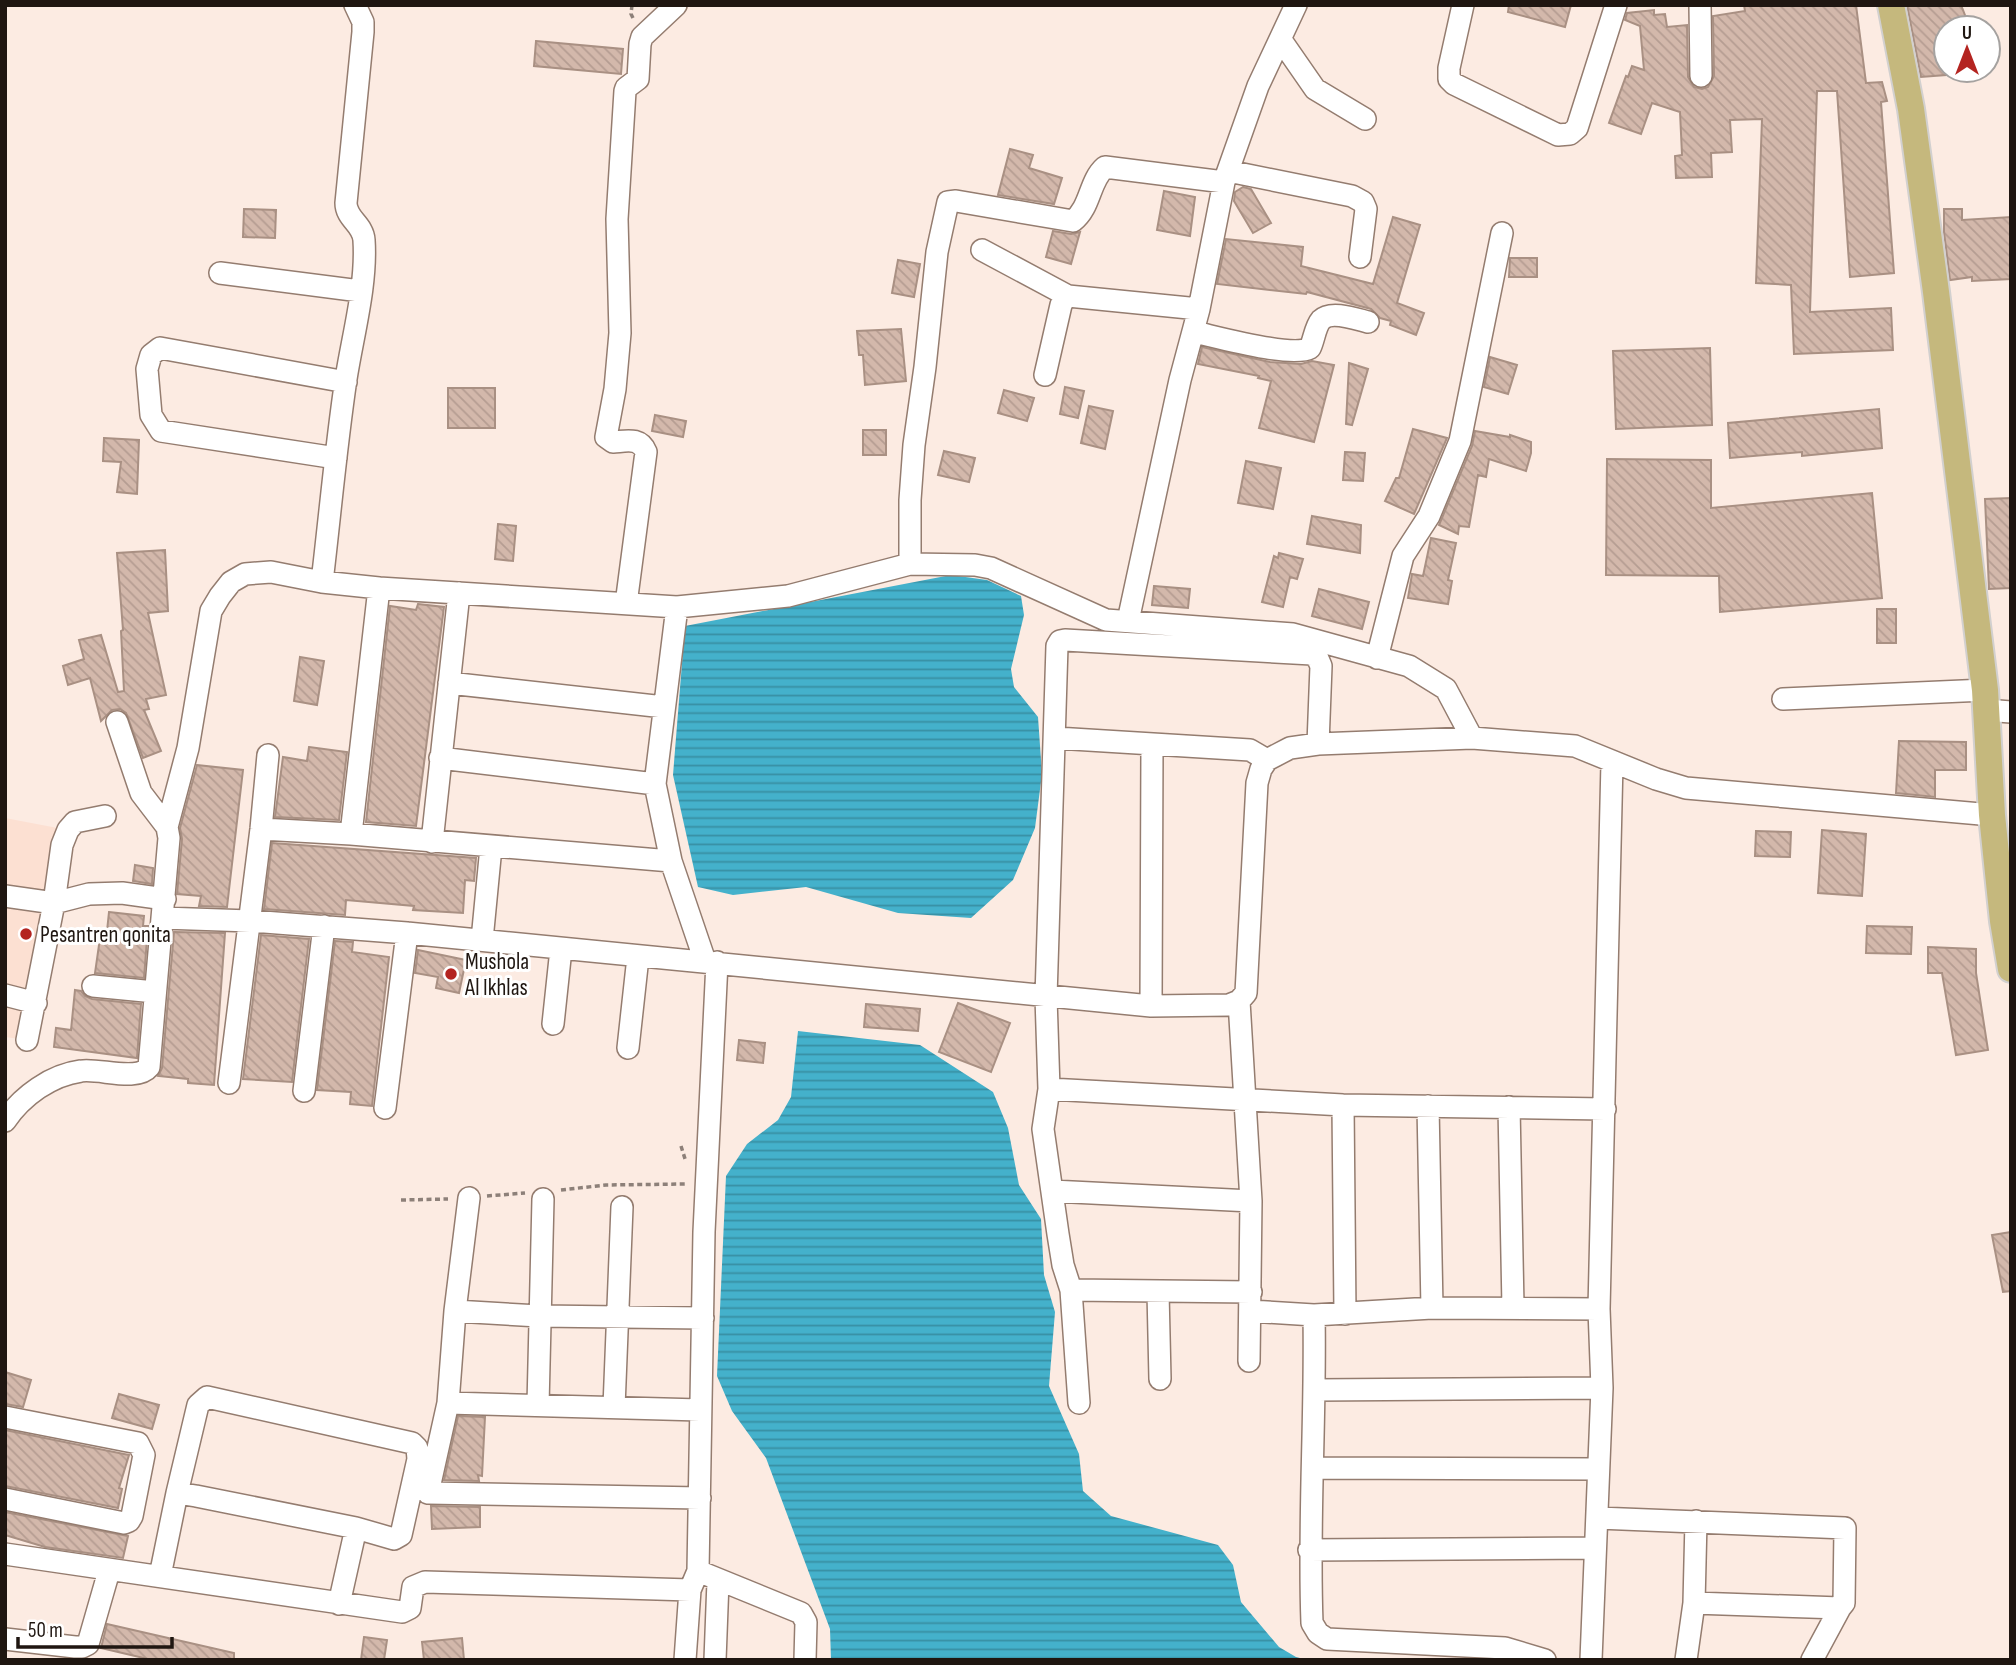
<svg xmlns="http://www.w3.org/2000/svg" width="2016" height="1665" font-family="'Sofia Sans Condensed',sans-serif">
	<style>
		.built { fill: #fce0d2 }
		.water { fill: url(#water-rules) }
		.building { fill: url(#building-back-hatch); stroke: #a99083; stroke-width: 2 }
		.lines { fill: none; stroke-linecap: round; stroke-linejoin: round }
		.minor-casing { stroke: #947c6f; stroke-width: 24 }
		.major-casing { stroke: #d2d0cf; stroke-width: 30 }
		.path { stroke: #8d8079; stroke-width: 3.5; stroke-dasharray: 5 3.5; stroke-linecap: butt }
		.minor { stroke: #fff; stroke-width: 21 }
		.major { stroke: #c5b87d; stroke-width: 26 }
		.poi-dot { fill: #b42420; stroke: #fff; stroke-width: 2.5 }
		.labels { text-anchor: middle; stroke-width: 6; stroke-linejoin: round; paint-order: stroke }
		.poi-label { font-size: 23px; fill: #1f1611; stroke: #fff; text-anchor: start }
	</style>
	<defs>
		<pattern id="water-rules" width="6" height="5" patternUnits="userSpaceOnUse" patternTransform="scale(1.75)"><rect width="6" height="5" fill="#44b1cb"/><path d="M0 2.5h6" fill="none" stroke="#388fa3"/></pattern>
		<pattern id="building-back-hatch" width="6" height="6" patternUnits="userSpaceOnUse" patternTransform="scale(1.75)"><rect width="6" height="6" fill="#d3b8ab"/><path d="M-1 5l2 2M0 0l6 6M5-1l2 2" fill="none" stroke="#b59d92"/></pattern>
	</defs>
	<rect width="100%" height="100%" fill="#fcebe2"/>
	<path class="built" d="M5,818L68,830L27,1040L5,1037Z"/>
	<path class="water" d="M951,575L987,580L1021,596L1024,615L1011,669L1014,687L1038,717L1042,774L1035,828L1013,880L971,918L898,913L806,887L733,895L698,887L673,775L685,626Z
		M798,1031L920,1045L993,1092L1008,1128L1019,1185L1041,1219L1044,1275L1055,1312L1049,1386L1079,1454L1083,1491L1111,1516L1218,1545L1233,1565L1241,1602L1279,1647L1296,1657L1308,1660H831L830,1629L766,1458L732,1411L717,1376L726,1176L747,1144L778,1120L791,1097Z"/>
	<path class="building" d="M1509,5H1571L1565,27L1508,12Z
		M1744,5H1856L1866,83L1882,82L1887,101L1881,102L1894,273L1850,277L1837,91H1817L1810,312L1891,308L1893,350L1794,354L1791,285L1756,283L1762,119L1730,120L1732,152L1711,153L1712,177L1676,178L1675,156L1682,155L1680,112L1652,103L1641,134L1609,123L1626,76L1628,77L1632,66L1644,70L1640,26L1625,20L1627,13L1654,10V15L1665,14L1667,27L1687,25L1688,77L1694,87L1702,89L1708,87L1714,76L1713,16L1745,11Z
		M1907,5H1961L1970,28H1946V75L1921,77Z
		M536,41L623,49L621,74L534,66Z
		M1010,149L1033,155L1029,168L1062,178L1054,204L998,195Z
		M1243,187L1251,189L1271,223L1253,233L1234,201L1235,192Z
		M1164,191L1195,197L1190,236L1157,230Z
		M244,209L276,210L275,238L243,237Z
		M1944,209H1962V220L2011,217V279L1972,281V277L1950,280L1944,232Z
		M1393,217L1420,225L1397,303L1424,313L1416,335L1390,325L1391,321L1380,318L1371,309L1307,292L1306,294L1217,284L1226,239L1303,247L1301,266L1373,284Z
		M1053,231L1071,234L1080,232L1071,264L1046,257Z
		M1510,258H1537V277H1509Z
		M898,260L920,264L914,297L892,293Z
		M901,329L906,381L865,385L863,355H859L857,331Z
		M1202,347L1270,362L1301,364L1312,361L1334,365L1314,442L1259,428L1271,381L1258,378L1259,376L1198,364Z
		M1710,348L1712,425L1616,429L1613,351Z
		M1490,357L1517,365L1508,394L1484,387Z
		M1349,363L1368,369L1352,425L1346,424Z
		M1065,387L1084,391L1078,418L1060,414Z
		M448,388H495V428H448Z
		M1004,390L1034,398L1027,421L998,413Z
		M1089,406L1113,411L1105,449L1081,443Z
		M1879,409L1882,448L1802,456V452L1730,458L1728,423Z
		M655,415L686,421L683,437L652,431Z
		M1413,429L1447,438L1414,514L1385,501L1396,478H1399Z
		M863,430H886V455H863Z
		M1475,431L1510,437V435L1531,442V453L1526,471L1489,459L1486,477L1478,475L1469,527L1459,526L1458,534L1439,525L1472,446Z
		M104,438L139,440L137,494L117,492L121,462L103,461Z
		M944,451L975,458L969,482L938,475Z
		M1345,452L1365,453L1363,481L1343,480Z
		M1607,459L1711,460V508L1872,493L1882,598L1720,612L1719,576L1606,575Z
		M1246,461L1281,468L1273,509L1238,503Z
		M2011,498V588L1989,589L1985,499Z
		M1312,516L1361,525L1360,553L1307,544Z
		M498,524L516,526L513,561L495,559Z
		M1431,538L1456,543L1448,580L1452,581L1448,604L1408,598L1412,574L1423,576Z
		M165,550L168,611L148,613L166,695L146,699L149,709L144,710L161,751L143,758L126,713L120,709L112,710L101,721L90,678L68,685L63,666L84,659L79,640L101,635L118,692L124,691L121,631L123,630L117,553Z
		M1279,553L1303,559L1297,579L1290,577L1283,607L1262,602L1274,556L1278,558Z
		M1154,586L1190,589L1188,608L1152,605Z
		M1319,589L1369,602L1362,629L1312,616Z
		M418,604L444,607L416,826L366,822L390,606L416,610Z
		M1877,609H1896V643H1877Z
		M300,657L324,661L317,705L294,701Z
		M1899,741L1966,742V770H1935V797L1896,793Z
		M309,747L347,752L339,820L275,817L283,757L307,761Z
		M197,765L243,770L227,907L199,906L201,896L177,894L182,839L180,828Z
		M1822,830L1866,834L1862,896L1818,893Z
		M1756,831L1791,832L1790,857L1755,856Z
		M272,843L476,858L474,881L465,880L463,913L413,910L414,906L346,900L345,915L264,909Z
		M135,865L153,868L152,884L133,881Z
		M109,912L144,916L143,926H148L144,978L95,973L101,931H107Z
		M1867,926L1912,927L1911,954L1866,953Z
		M174,932L225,933L214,1085L188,1083V1079L158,1076L162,1068Z
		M261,935L309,939L292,1082L243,1079Z
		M335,941L353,942L352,952L389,957L372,1106L350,1104L351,1092L317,1090Z
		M1928,947L1976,949V973L1988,1050L1956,1055L1942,973H1928Z
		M418,950L466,960L459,993L436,988L438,977L415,973Z
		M75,990L81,991L85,996L92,999L141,1004L137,1058L54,1047L56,1028L71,1030Z
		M958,1003L1010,1023L991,1072L939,1052Z
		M866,1004L920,1009L918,1031L864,1027Z
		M739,1040L765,1043L763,1063L737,1060Z
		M2011,1232V1291L2003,1292L1992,1235Z
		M5,1372L31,1380L23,1407L5,1404Z
		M119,1394L159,1405L152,1429L112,1418Z
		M458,1416L485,1417L482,1476L478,1475L479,1481L444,1480Z
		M5,1430L129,1455L119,1488L122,1489L118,1508L5,1486Z
		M431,1506L480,1507V1527L432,1529Z
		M5,1512L128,1536L123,1558L45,1547L5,1535Z
		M107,1624L234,1653V1660H152L101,1648Z
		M364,1637L387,1640L384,1660H361Z
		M462,1638L464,1660H424L422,1642Z"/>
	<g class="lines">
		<g class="minor-casing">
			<path id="minor" d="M1463,5L1449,68V79L1454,84L1558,135L1570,134L1577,128L1616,5
				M1700,5L1701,76
				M1281,40L1315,89L1365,119
				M1228,171L1352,196L1363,202L1366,209L1360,257
				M982,250L1068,296L1199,309
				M220,273L360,291
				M1194,332C1217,337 1292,358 1310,348C1314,340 1315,327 1321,320C1331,310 1356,319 1368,322
				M1045,375L1061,305L1064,299L1068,296
				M336,458L161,431L151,415L147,369L151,355L160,348L346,382
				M910,564V500L914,445L925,367L937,252L948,202L956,201L1073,221C1091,207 1089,181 1105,167L1224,182
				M322,582C330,515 336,446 346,379C353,334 367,285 364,240C363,224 346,219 346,203L363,32V22L355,5
				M626,604L646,452C640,437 627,441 613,442L606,437L615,389L620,333L617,219L625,91L626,88L638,79L640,44L642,37L676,5
				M677,607L655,784L671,861L705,961
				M1128,621L1180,380L1199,309L1224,182L1258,86L1296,5
				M1377,658L1403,556L1429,516L1460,441L1502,233
				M449,683L664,707
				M1783,699L1985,690
				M1985,710L2011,712
				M117,722L141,793L167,827
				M1056,738L1250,750L1267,760
				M440,758L655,784
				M261,829L351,834L671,861
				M351,834L379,588
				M432,842L459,593
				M5,896L54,903L89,894L122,893L165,899
				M163,918L250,921L407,933L1151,1006L1229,1005L1239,1001L1246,993L1257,783L1261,769L1267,760L1290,748L1318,744L1472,738L1575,746L1656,779L1686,788L1992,815
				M482,940L491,847
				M93,986L155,992
				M5,995L36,1003
				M1239,1001L1251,1201L1249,1361
				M1151,1006L1152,746
				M553,1024L561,949
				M27,1040L54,903L62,845L68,830L75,822L105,816
				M628,1048L638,957
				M229,1083L261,829L268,755
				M1049,1089L1343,1105L1605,1109
				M304,1091L324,926
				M1343,1105L1345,1314
				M1428,1106L1432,1308
				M1509,1107L1513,1307
				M385,1108L407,933
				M5,1121C22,1096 51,1075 81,1071C99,1068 137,1082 149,1067L169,838L167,827L188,748L211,611L220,596L231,582L245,574L271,572L322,582L379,588L677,607L788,596L910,564L975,565L991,568L1106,620L1293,634L1409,666L1446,689L1472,738
				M1052,1191L1251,1201
				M469,1198L455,1311L448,1403L428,1493L700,1498
				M1071,1290L1251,1292
				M1158,1292L1160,1379
				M455,1311L539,1316L703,1318
				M1250,1311L1314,1315L1432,1308L1599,1309
				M1314,1315C1316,1418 1308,1520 1312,1623L1318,1633L1327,1639L1505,1648L1545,1660
				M1316,1390L1602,1388
				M448,1403L700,1410
				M1079,1403L1071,1290L1063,1265L1058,1234L1043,1129L1049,1089L1046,997L1057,646L1060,641L1065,640L1312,654L1318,659L1321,666L1318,744
				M538,1405L543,1199
				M614,1407L622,1207
				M5,1417L138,1443L144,1455L132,1516L129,1521L124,1523L5,1499
				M1313,1468L1598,1469
				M177,1493L198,1405L207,1397L412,1443L417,1448L418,1459L401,1535L394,1539L356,1528
				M1598,1518L1845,1528L1844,1603L1840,1608L1694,1603
				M1309,1550L1594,1548
				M5,1554L402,1612L410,1608L413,1587L425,1582L690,1590
				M698,1571L801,1613L806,1622L805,1660
				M160,1576L177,1493L196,1496L356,1528L339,1604
				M5,1639L75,1647H82L88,1644L109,1571
				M685,1660L690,1590L698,1571L704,1232L717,962
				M715,1660L718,1581
				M1591,1660L1602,1388L1599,1309L1612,762
				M1686,1660L1694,1603L1696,1521
				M1812,1660L1840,1608"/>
		</g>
		<g class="major-casing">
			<path id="major" d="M1891,5L1911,109L1936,292L1985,690L1992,815L2003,921L2011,969"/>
		</g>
		<path class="path" d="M632,5L631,14L634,20
			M681,1146L686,1162
			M561,1190L606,1185L686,1184
			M487,1196L525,1193
			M401,1200L448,1199"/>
		<use href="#minor" class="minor"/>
		<use href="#major" class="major"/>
	</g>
	<g class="poi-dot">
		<circle cx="26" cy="934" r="7"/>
		<circle cx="451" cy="974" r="7"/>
	</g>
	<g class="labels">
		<g class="poi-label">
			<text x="40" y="942">Pesantren qonita</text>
			<text x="465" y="969">Mushola<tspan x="465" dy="26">Al Ikhlas</tspan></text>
		</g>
	</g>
	<rect width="2016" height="1665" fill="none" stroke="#1f1611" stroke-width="14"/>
	<g transform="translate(1967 49)"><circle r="33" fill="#ffffff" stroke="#a5a2a0" stroke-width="2"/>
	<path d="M0-5L12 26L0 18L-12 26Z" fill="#b42420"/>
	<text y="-10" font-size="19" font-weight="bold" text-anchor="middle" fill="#1f1611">U</text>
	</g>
	<path d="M18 1637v10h154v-10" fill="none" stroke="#1f1611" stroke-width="3.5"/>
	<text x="28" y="1637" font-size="21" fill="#1f1611" stroke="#ffffff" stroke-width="5" paint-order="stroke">50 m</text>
</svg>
